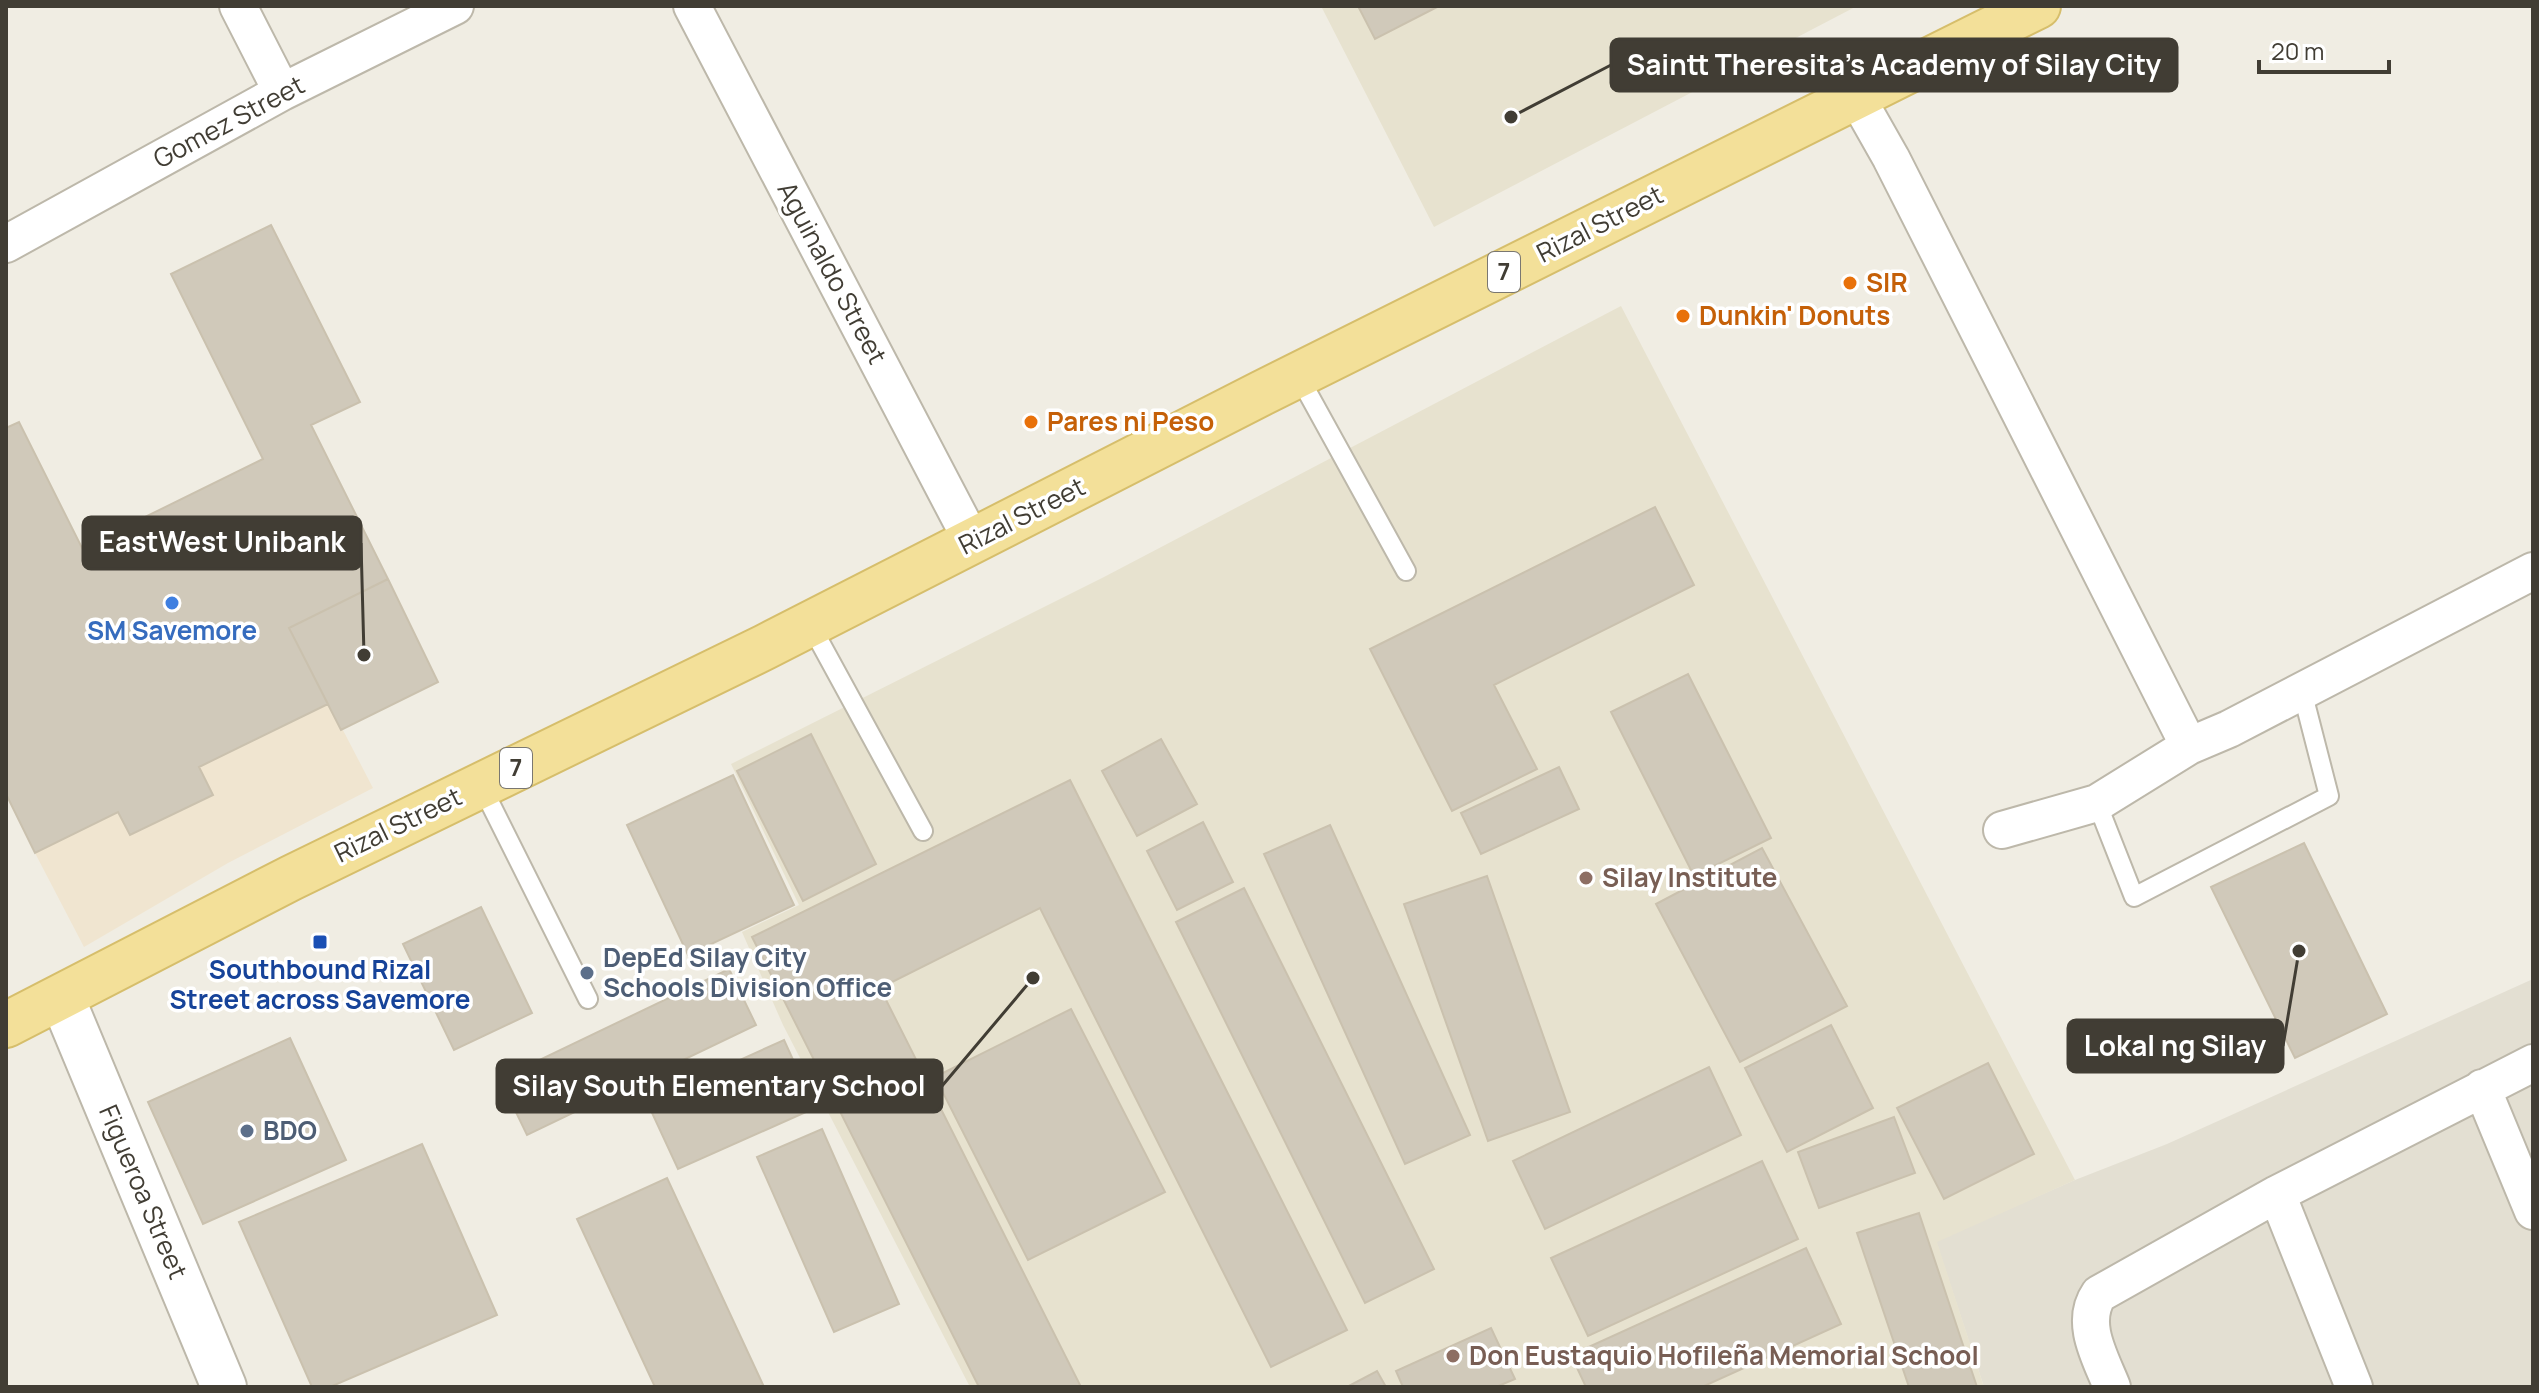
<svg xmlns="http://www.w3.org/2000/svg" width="2539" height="1393" font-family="Manrope,sans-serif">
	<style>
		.residential { fill: #e3dfd2 }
		.commercial { fill: #f0e5d0 }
		.education { fill: #e7e2cf }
		.building { fill: #d0c9ba; stroke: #cac1ae; stroke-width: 2 }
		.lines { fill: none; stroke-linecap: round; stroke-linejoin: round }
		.service-casing { stroke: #bdb8aa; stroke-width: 22 }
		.minor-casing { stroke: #bdb8aa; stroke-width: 40 }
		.tertiary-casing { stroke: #bdb8aa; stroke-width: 48 }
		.primary-casing { stroke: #d6be6b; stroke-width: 48 }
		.service { stroke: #fff; stroke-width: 18 }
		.minor { stroke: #fff; stroke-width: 36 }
		.tertiary { stroke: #fff; stroke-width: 44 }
		.primary { stroke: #f3e099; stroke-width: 44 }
		.food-dot { fill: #e8710a; stroke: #fff; stroke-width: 3 }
		.shop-dot { fill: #3f7fe0; stroke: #fff; stroke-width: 3 }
		.education-dot { fill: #8d6e63; stroke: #fff; stroke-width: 3 }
		.transit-dot { fill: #1a4fb4; stroke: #fff; stroke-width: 3 }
		.service-dot { fill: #5c6f8a; stroke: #fff; stroke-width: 3 }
		.labels { text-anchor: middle; stroke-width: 7; stroke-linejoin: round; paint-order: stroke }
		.shield { fill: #fff; stroke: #7a7771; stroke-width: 2 }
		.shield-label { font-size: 24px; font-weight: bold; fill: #413d34 }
		.street-label { font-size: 26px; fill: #413d34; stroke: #fff }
		.food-label { font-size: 26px; font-weight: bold; fill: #c56008; stroke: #fff; text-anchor: start }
		.shop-label { font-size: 26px; font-weight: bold; fill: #366cbe; stroke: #fff }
		.education-label { font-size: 26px; font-weight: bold; fill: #785e54; stroke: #fff; text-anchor: start }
		.service-label { font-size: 26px; font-weight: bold; fill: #4e5e75; stroke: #fff; text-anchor: start }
		.transit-label { font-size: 26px; font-weight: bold; fill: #164399; stroke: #fff }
		.leader { fill: none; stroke: #413d34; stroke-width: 3 }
		.callout-dot { fill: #413d34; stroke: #fff; stroke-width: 3 }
		.callout { fill: #413d34; stroke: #413d34; stroke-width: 3 }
		.callout-label { font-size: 28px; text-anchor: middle; font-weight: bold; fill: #fff }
	</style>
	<rect width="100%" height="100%" fill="#f0ede3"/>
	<path class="residential" d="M2533,979V1387H1984L1936,1241L2075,1180L2167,1144Z"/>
	<path class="commercial" d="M271,225L360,402L311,426L290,628L373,788L228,863L84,947L35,853L6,428L19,422L82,548L263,460L171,274Z"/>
	<path class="education" d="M1321,6H1857L1434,227Z
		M1621,306L2075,1180L1937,1242L1984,1387H970L783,1025L742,932L799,905L731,764L1104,577Z"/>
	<path class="building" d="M1358,6H1439L1375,39Z
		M271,225L360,402L311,425L388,579L289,628L328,704L199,767L213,795L130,835L118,812L35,853L6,794V428L19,422L82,548L263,459L171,274Z
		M1655,507L1694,585L1494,685L1537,769L1452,811L1370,649Z
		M388,579L438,682L341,730L289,628Z
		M1688,674L1771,838L1694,876L1611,712Z
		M811,734L876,864L803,901L737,771Z
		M1161,739L1197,804L1137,836L1102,771Z
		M1559,767L1579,809L1481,854L1461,813Z
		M733,775L794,905L688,955L627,825Z
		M1070,780L1347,1330L1271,1367L1040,908L880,988L1081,1387H979L752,937Z
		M1203,822L1233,882L1177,910L1147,851Z
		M1330,825L1470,1135L1405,1164L1264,854Z
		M2304,843L2387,1014L2295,1058L2211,887Z
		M1762,848L1847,1006L1740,1062L1656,904Z
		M1487,876L1570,1112L1488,1141L1404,904Z
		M1244,888L1434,1269L1365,1303L1176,922Z
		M481,907L532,1013L454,1050L403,944Z
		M729,969L756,1025L527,1135L500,1079Z
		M1071,1009L1165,1192L1028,1260L935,1077Z
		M1831,1025L1873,1108L1787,1152L1745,1068Z
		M290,1038L346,1160L203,1224L148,1102Z
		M784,1040L815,1108L678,1169L647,1102Z
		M1988,1063L2034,1154L1944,1199L1897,1108Z
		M1709,1067L1741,1135L1545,1229L1513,1161Z
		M1894,1117L1915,1173L1819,1208L1798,1152Z
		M822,1129L899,1304L834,1332L757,1157Z
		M422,1144L497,1315L330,1387H312L239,1222Z
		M1762,1161L1798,1239L1588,1336L1551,1258Z
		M667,1178L764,1387H655L577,1219Z
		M1919,1213L1977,1387H1909L1857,1233Z
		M1806,1248L1841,1324L1702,1387H1586L1571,1355Z
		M1491,1328L1515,1379L1496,1387H1403L1396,1371Z
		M1377,1371L1386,1387H1347Z"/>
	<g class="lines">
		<g class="service-casing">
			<path id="service" d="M1299,377L1406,571
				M810,624L923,831
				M481,785L588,999
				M2097,803L2134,897L2329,796L2302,691"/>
		</g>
		<g class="minor-casing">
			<path id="minor" d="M238,6L282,92
				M692,6L972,541
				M1857,98L1891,158L2189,746L2229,729L2533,571
				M6,244L282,92L455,6
				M2002,830L2097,803L2189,746
				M2482,1088L2533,1211
				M2277,1194L2354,1387
				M2112,1387C2101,1359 2079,1323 2099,1294L2277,1194L2533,1063"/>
		</g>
		<g class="tertiary-casing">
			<path id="tertiary" d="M62,998L224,1387"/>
		</g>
		<g class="primary-casing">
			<path id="primary" d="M6,1025L291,878L765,647L1262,393L2038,6"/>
		</g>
		<use href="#service" class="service"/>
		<use href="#minor" class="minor"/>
		<use href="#tertiary" class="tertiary"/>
		<use href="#primary" class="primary"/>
	</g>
	<g class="food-dot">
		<circle cx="1850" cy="283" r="8"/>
		<circle cx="1683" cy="316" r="8"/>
		<circle cx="1031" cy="422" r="8"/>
	</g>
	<circle class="shop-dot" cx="172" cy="603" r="8"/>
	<g class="education-dot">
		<circle cx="1586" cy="878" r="8"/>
		<circle cx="1453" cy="1356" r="8"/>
	</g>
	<rect class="transit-dot" x="312" y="934" width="16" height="16" rx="4"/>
	<g class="service-dot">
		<circle cx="587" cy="973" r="8"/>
		<circle cx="247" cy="1131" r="8"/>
	</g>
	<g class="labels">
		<g class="shield">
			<rect x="1488" y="252" width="32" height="40" rx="6"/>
			<rect x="500" y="748" width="32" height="40" rx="6"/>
		</g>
		<g class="shield-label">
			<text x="1504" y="280">7</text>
			<text x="516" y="776">7</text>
		</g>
		<g class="street-label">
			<text transform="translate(229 122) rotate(-28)" y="9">Gomez Street</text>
			<text transform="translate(1600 224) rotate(-27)" y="9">Rizal Street</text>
			<text transform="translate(832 273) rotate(62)" y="9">Aguinaldo Street</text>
			<text transform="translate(1022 516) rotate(-27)" y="9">Rizal Street</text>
			<text transform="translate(398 825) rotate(-26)" y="9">Rizal Street</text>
			<text transform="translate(143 1192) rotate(67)" y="9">Figueroa Street</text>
		</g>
		<g class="food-label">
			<text x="1866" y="292">SIR</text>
			<text x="1699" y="325">Dunkin' Donuts</text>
			<text x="1047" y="431">Pares ni Peso</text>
		</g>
		<g class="shop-label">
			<text x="172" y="640">SM Savemore</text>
		</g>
		<g class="education-label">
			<text x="1602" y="887">Silay Institute</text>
			<text x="1469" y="1365">Don Eustaquio Hofileña Memorial School</text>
		</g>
		<g class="service-label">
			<text x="603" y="967">DepEd Silay City<tspan x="603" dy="30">Schools Division Office</tspan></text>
			<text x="263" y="1140">BDO</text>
		</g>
		<g class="transit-label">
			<text x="320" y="979">Southbound Rizal<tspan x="320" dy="30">Street across Savemore</tspan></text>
		</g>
	</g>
	<path class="leader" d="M1511 117L1611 65M364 655L361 543M2299 951L2283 1046M1033 978L942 1086"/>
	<g class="callout-dot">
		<circle cx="1511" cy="117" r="8"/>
		<circle cx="364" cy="655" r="8"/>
		<circle cx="2299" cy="951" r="8"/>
		<circle cx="1033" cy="978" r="8"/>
	</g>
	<g class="callout">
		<rect x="1611" y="39" width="566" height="52" rx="8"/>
		<rect x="83" y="517" width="278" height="52" rx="8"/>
		<rect x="2068" y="1020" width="215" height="52" rx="8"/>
		<rect x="497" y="1060" width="445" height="52" rx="8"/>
	</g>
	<g class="callout-label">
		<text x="1894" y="75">Saintt Theresita's Academy of Silay City</text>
		<text x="222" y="552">EastWest Unibank</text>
		<text x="2175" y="1056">Lokal ng Silay</text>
		<text x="719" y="1096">Silay South Elementary School</text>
	</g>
	<rect width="2539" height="1393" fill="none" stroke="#413d34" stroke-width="16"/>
	<path d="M2259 60v12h130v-12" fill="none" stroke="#413d34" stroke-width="4"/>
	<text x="2271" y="60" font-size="24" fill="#413d34" stroke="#ffffff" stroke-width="6" paint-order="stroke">20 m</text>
</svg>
